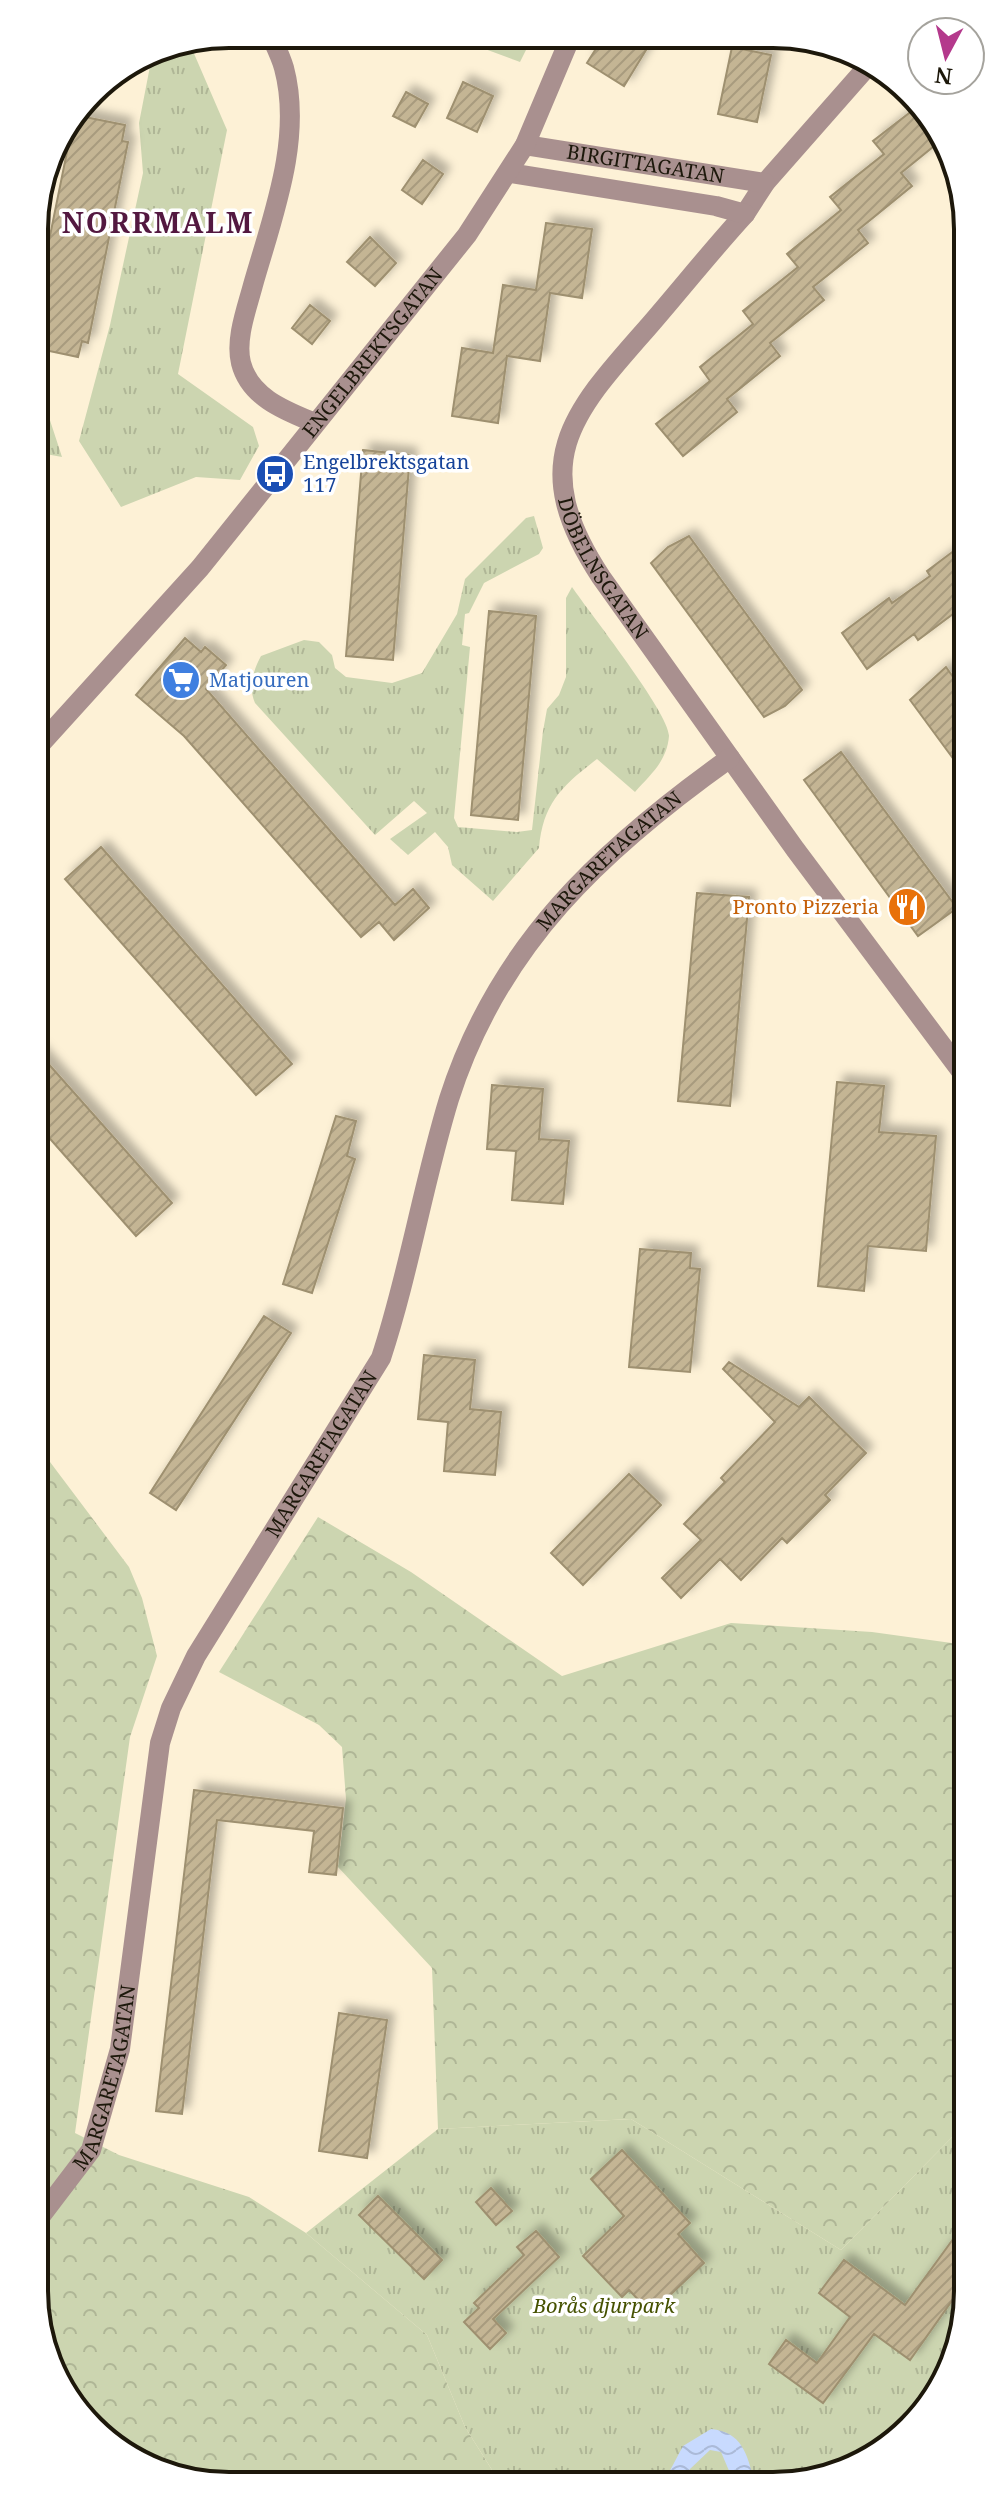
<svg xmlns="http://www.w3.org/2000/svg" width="1002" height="2520" font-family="'Noto Serif',serif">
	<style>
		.grass { fill: url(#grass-tufts) }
		.forest { fill: url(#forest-crowns) }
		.water { fill: url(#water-waves) }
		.building { fill: url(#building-hatch); stroke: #9e9070; stroke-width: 2; filter: url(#shadow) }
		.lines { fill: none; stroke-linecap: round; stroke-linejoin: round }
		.street { stroke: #a9908f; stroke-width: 20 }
		.labels { text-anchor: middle; stroke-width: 7; stroke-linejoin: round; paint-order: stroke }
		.street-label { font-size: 20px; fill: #1d180b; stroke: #fff }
		.transit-label { font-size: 20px; fill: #164399; stroke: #fff; text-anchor: start }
		.shop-label { font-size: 20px; fill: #366cbe; stroke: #fff; text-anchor: start }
		.food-label { font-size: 20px; fill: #c56008; stroke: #fff; text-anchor: end }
		.park-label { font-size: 20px; font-style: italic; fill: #455100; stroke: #fff }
		.district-label { font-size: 28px; font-weight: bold; letter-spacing: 2px; fill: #531840; stroke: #fff }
		.rim { fill: none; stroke: #1d180b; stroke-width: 4 }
	</style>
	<defs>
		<pattern id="grass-tufts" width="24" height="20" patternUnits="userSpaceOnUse" patternTransform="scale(2)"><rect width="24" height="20" fill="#ccd5b0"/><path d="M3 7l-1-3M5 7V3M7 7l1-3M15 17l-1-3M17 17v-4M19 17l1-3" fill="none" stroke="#afb696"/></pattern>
		<pattern id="forest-crowns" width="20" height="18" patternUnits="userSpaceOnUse" patternTransform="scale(2)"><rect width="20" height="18" fill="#ccd5b0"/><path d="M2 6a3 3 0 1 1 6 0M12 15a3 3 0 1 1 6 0" fill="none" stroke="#afb696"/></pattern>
		<pattern id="water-waves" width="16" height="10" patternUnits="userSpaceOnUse" patternTransform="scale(2)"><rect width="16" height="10" fill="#c8dafe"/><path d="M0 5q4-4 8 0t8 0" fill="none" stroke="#abbad8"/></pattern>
		<pattern id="building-hatch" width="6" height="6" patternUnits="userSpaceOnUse" patternTransform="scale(2)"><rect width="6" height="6" fill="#c4b594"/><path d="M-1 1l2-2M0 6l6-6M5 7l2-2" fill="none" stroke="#a89b7e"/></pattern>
		<filter id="shadow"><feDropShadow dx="7" dy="-7" stdDeviation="4" flood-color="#0004"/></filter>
	</defs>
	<rect width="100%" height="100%" fill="#fdf1d6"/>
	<path class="grass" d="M189,42L227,130L178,374L253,427L259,446L240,480L196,477L121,507L79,441L110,325L143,173L139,123L152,56L148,53Z
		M35,400L45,405L62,457L35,452Z
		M534,516L543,548L539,554L484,583L469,613L465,614L462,645L470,647L454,818L458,827L517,832L532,830L543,731L547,709L559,695L566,677V598L572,587C589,612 670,714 669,736C667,761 651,774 635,792L597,759C562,786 543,803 539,848L493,901L452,865L448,847L435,832L408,855L390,839L427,813L414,801L375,835L255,703C248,687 253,671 261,656L304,640L319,642L332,655L335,668L346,677L392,683L422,673L457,614L465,579L526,518Z
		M631,2119L841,2250L967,2122L968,2303L927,2410L881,2453L823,2479L499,2481L465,2427L427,2335L306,2233L438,2129Z"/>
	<path class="forest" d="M447,35L533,36L520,62Z
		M38,1446L129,1567L142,1598L157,1656L130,1737L75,2133L119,2155L249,2197L306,2233L427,2335L465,2427L499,2481L192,2482L100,2437L41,2341Z
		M318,1517L411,1572L562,1676L731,1623L872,1632L966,1645L967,2122L841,2250L631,2119L438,2129L432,1968L338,1867L346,1799L342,1747L319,1725L219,1672Z"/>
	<path class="water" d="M711,2429C742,2432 747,2454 754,2480H733L721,2452L710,2450L690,2469L686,2480H665L683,2446Z"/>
	<path class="building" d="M604,36L654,37L624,86L587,63Z
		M732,47L771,55L757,122L718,114Z
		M463,82L493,96L477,132L447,118Z
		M406,92L428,104L415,127L393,116Z
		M917,107L939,142L901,173L912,186L858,230L868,243L813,287L824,300L770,343L780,356L727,399L737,412L683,456L656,424L710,381L700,367L753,324L743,311L798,267L787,254L841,210L830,197L884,154L873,141Z
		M80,116L125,125L122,141L128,142L88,343L82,341L78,357L35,348V310L72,127L78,128Z
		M423,160L443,174L422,204L402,190Z
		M546,223L592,229L582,298L550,293L540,361L507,356L498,423L452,416L462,348L493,353L503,285L536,290Z
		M370,237L396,263L375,286L347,262Z
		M310,305L330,321L312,344L292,328Z
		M363,450L410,455L393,660L346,656Z
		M689,536L802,690L785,706L764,717L651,563L668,547Z
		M963,544V599L953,606L957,611L918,640L914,634L867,669L842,633L889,598L892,603L930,576L927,571Z
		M489,611L536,616L518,820L471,815Z
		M185,638L201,652L205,647L226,665L206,689L395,905L413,889L429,908L394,940L379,922L361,937L184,736L136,695Z
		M946,667L963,691V772L910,700Z
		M841,752L957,908L918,936L804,780Z
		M101,847L292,1064L256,1095L65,879Z
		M697,893L749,897L730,1106L678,1101Z
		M37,1051L172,1203L136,1236L37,1124Z
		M837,1082L884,1086L879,1132L936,1136L926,1251L868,1246L864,1291L818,1286Z
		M492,1085L543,1089L539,1139L569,1141L563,1204L512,1200L516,1151L487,1149Z
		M336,1116L356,1121L347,1156L355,1159L312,1293L283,1284Z
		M640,1249L691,1253L690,1268L700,1269L690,1372L629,1367Z
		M264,1316L291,1333L176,1510L150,1493Z
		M424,1355L475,1360L470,1409L501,1412L495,1475L444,1471L448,1422L418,1419Z
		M729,1362L799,1407L809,1397L866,1453L825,1495L830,1500L787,1543L782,1538L741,1580L720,1559L681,1598L662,1578L701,1540L684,1524L725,1482L721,1478L775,1422L723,1369Z
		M629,1474L661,1505L583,1585L551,1553Z
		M194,1790L343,1808L336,1875L309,1872L314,1831L217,1820L182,2114L156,2111Z
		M339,2013L387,2020L367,2158L319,2151Z
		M622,2150L690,2223L678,2234L704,2263L651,2313L629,2290L622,2297L583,2256L624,2216L591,2179Z
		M491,2188L512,2211L496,2225L476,2202Z
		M378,2196L442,2260L424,2279L359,2215Z
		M967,2220L968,2278L910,2360L874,2334L823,2403L769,2364L786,2340L817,2363L850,2317L819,2293L844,2260L905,2305Z
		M536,2231L559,2257L493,2319L506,2333L490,2349L464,2322L479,2308L474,2303L524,2255L517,2247Z"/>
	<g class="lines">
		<g class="street">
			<path d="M270,34C275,45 281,57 284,68C303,139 272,218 253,285C247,308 235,339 241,363C250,398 286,411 315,423"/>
			<path id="s1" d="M868,66L765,183L745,214C712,250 681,289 649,326C570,415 526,463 601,577L795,849L964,1075"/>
			<path id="s2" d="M525,145L765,183"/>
			<path d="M510,173L716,206L745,214"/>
			<path id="s3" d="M36,749L200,568L467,235L525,145L571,36"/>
			<path id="s4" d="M40,2217L91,2150L120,2049L160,1743L171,1708L196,1656L381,1358C409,1273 423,1184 449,1099C498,945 602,849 730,758"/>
		</g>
	</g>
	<defs>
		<g id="bus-disc" transform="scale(2)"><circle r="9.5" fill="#1a4fb4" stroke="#fff"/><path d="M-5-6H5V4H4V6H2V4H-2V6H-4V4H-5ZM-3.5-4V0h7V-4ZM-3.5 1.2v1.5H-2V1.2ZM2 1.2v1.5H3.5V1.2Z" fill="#fff"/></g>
		<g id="supermarket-disc" transform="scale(2)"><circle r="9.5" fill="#3f7fe0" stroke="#fff"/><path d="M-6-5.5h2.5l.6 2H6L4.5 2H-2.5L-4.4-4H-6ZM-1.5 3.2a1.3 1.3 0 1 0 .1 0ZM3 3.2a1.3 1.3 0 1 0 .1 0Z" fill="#fff"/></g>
		<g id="restaurant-disc" transform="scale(2)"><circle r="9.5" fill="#e8710a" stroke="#fff"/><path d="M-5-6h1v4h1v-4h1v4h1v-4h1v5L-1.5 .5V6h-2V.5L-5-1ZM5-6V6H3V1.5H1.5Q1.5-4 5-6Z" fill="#fff"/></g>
	</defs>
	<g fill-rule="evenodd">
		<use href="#bus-disc" x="275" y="474"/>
		<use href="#supermarket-disc" x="181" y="680"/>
		<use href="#restaurant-disc" x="907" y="907"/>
	</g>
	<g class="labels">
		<g class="street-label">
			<text dy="7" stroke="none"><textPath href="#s2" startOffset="122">BIRGITTAGATAN</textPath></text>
			<text dy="7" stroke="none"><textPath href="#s3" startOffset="520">ENGELBREKTSGATAN</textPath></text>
			<text dy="7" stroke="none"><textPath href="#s1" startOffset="620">DÖBELNSGATAN</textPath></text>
			<text dy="7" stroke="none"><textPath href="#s4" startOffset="1502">MARGARETAGATAN</textPath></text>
			<text dy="7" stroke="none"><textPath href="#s4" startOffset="830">MARGARETAGATAN</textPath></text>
			<text dy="7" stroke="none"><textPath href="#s4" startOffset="158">MARGARETAGATAN</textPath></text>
		</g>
		<g class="transit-label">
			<text x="303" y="469">Engelbrektsgatan<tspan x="303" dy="23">117</tspan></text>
		</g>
		<g class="shop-label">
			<text x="209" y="687">Matjouren</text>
		</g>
		<g class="food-label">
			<text x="879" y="914">Pronto Pizzeria</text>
		</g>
		<g class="park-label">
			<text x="604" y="2313">Borås djurpark</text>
		</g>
		<g class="district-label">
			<text x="158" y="233">NORRMALM</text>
		</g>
	</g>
	<path d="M0 0H1002V2520H0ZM229 48H773A181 181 0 0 1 954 229V2291A181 181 0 0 1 773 2472H229A181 181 0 0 1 48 2291V229A181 181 0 0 1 229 48Z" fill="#fff" fill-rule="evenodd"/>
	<path class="rim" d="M229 48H773A181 181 0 0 1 954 229V2291A181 181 0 0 1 773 2472H229A181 181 0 0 1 48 2291V229A181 181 0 0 1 229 48Z"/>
	<g transform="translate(946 56) rotate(187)"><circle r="38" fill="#ffffff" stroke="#a5a39d" stroke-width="2"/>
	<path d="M0-6L14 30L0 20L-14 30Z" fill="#b4398c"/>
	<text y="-12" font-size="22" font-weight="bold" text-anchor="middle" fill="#1d180b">N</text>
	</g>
</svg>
